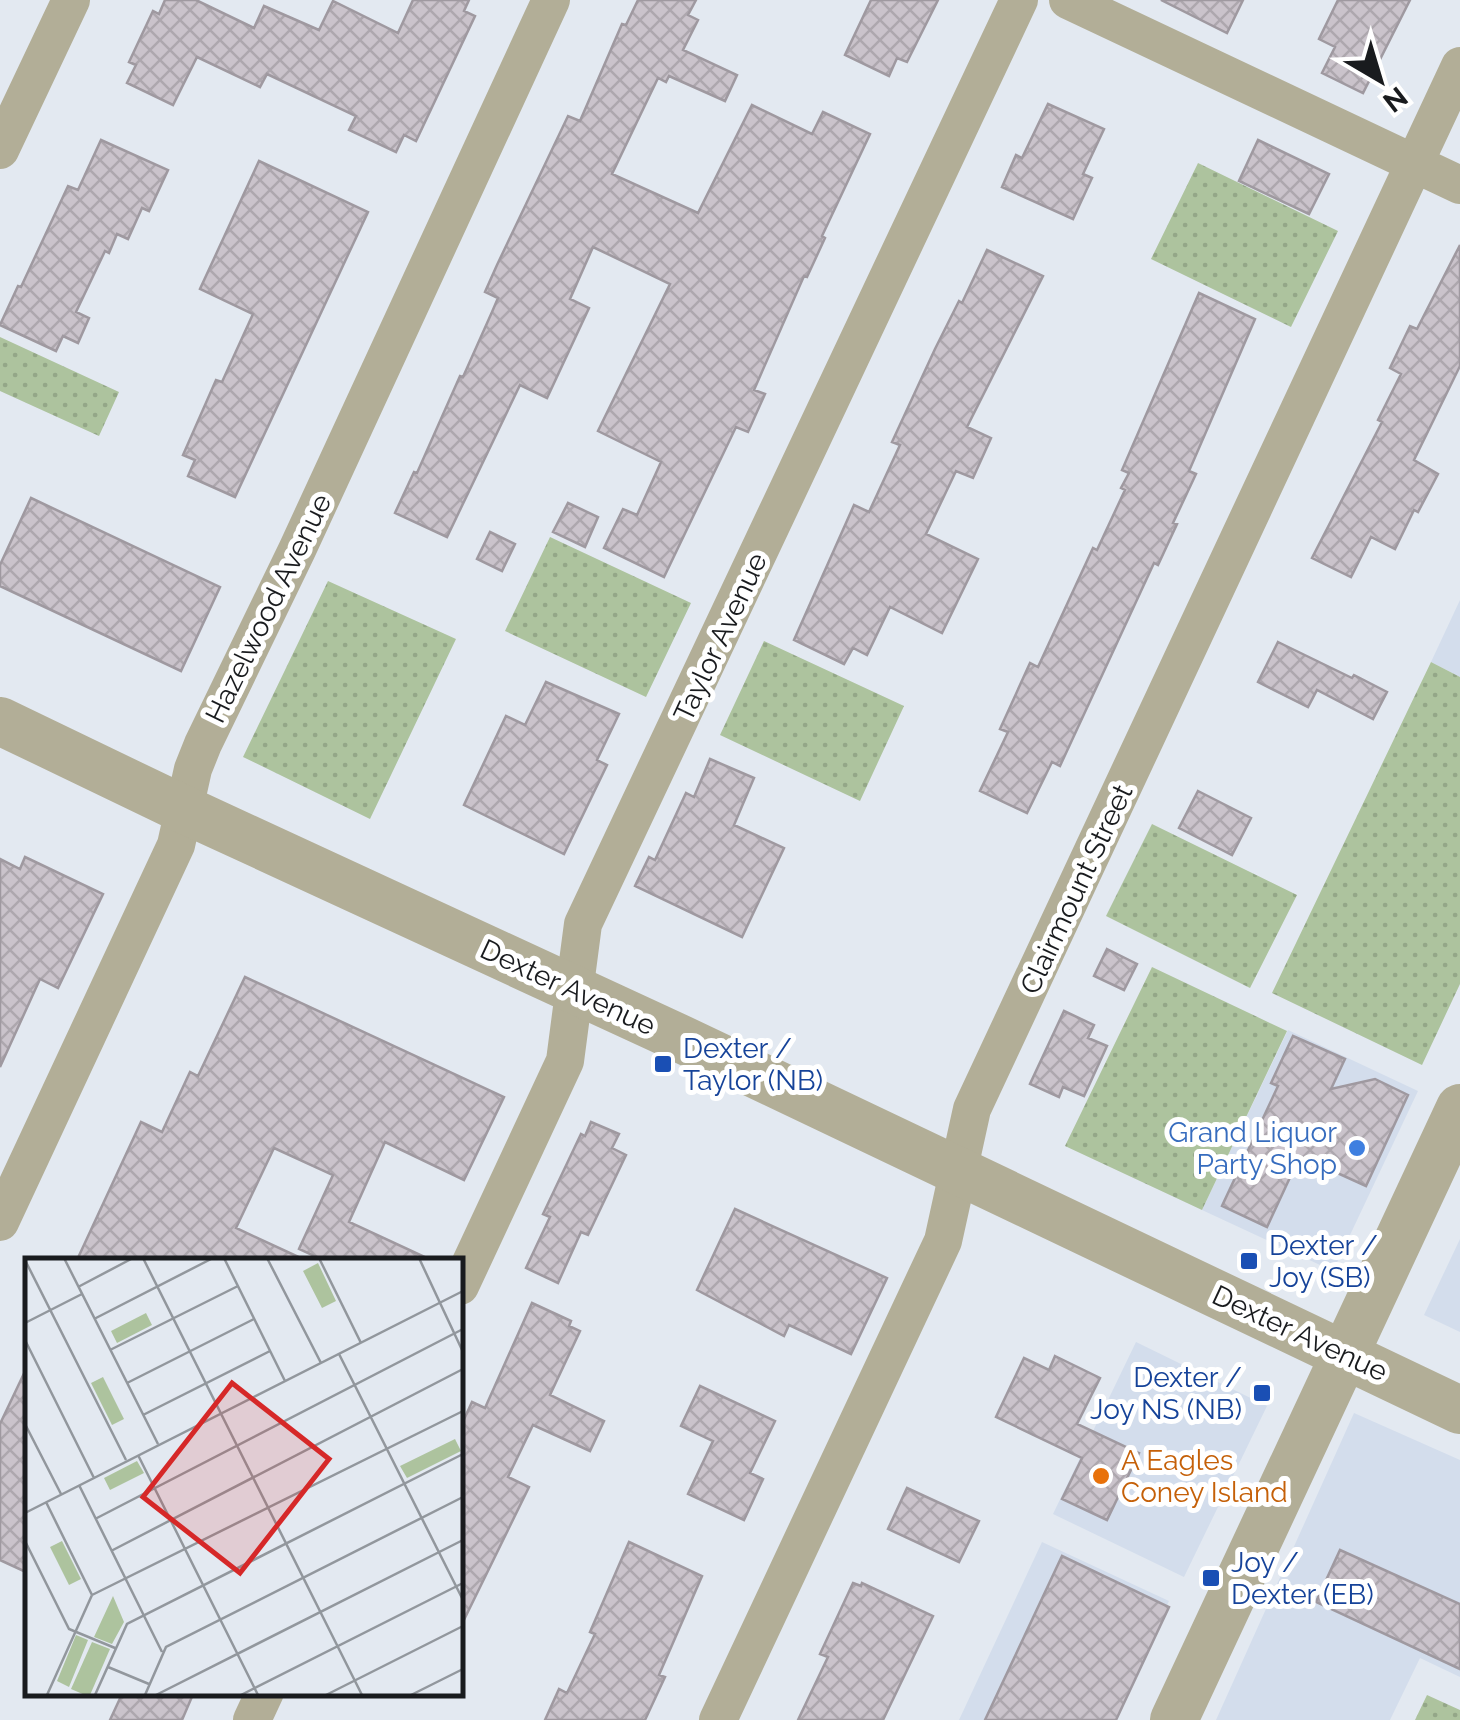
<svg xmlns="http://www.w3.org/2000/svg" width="1460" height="1720" font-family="Raleway,sans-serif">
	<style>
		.built { fill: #d3ddec }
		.grass { fill: url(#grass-dots) }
		.building { fill: url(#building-cross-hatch); stroke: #9f99a0; stroke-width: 2.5 }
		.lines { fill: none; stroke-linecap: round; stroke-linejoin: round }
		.minor { stroke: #b2ae97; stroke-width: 38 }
		.tertiary { stroke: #b2ae97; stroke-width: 48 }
		.transit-dot { fill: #1a4fb4; stroke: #fff; stroke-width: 4 }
		.shop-dot { fill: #3f7fe0; stroke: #fff; stroke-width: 4 }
		.food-dot { fill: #e8710a; stroke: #fff; stroke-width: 4 }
		.labels { text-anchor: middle; stroke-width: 10; stroke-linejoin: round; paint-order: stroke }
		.street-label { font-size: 28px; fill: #191b1e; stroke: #fff }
		.transit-label { font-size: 28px; fill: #164399; stroke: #fff; text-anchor: start }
		.shop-label { font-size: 28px; fill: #366cbe; stroke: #fff; text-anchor: end }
		.food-label { font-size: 28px; fill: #c56008; stroke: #fff; text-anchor: start }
		.inset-road { fill: none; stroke: #92979d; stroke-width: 2.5 }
		.view { fill: #d62828; fill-opacity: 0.15; stroke: #d62828; stroke-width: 5 }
		.inset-edge { fill: none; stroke: #191b1e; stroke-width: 5 }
	</style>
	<defs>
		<pattern id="grass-dots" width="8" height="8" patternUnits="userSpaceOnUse" patternTransform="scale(2.5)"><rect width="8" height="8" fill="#adc39e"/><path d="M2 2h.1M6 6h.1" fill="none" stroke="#94a788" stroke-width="1.8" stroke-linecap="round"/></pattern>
		<pattern id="building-cross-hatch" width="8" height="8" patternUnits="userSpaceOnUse" patternTransform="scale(2.5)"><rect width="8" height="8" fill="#cac3cb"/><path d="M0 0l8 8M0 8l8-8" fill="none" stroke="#ada7ae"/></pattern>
	</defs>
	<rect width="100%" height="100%" fill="#e3e9f1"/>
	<path class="built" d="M1460,600V677L1431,662Z
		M1288,1030L1418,1091L1333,1271L1202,1210Z
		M1460,1239V1332L1424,1315Z
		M1136,1342L1267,1406L1184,1577L1053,1514Z
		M1354,1413L1460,1460V1677L1420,1658L1390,1720H1216Z
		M1042,1542L1169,1601L1114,1720H959Z"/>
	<path class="grass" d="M1198,163L1338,231L1291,327L1151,259Z
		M0,337L119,392L99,436L0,391Z
		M550,537L691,603L646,697L505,631Z
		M328,581L456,639L370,819L243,757Z
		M764,641L904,706L860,801L720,735Z
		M1431,662L1460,677V984L1422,1065L1272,993Z
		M1152,824L1297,895L1250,988L1106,916Z
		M1152,967L1287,1031L1202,1210L1065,1146Z
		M1427,1695L1460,1710V1720H1415Z"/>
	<path class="building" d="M165,0H196L254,28L264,6L319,30L333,1L398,33L413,0H469L464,11L475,16L416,141L404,135L396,152L349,130L356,116L267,74L260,87L197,57L173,105L127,83L136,65L129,62L153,11L159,14Z
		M638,0H696L688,15L698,20L683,50L737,75L725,101L669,76L666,82L658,78L612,174L698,213L752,105L812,134L823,112L870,134L822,236L825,238L807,277L804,276L754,390L765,394L748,432L736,427L664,577L604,548L623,509L637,515L661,462L598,431L670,284L593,247L570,299L589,308L547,398L520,385L447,537L395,513L414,472L417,473L460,376L463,377L492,312L498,298L485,292L497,265L568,116L580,121L622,24L626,25Z
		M871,0H938L907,62L897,58L889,76L845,55Z
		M1161,0H1243L1227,33Z
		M1338,0H1410L1363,93L1322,73L1335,47L1319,39Z
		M1048,104L1104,129L1083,174L1092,178L1073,219L1002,187L1016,155L1022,158Z
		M101,140L168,170L149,211L142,208L128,239L117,234L109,253L105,251L76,312L89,318L78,343L63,336L56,351L0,325L18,286L21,287L68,186L78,190Z
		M1258,140L1329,174L1309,214L1239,181Z
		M259,161L368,212L235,497L188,476L195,460L183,455L216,380L222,382L253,314L200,289Z
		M1460,245V366L1414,460L1438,474L1418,512L1414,510L1395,549L1371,537L1351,577L1312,558L1382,422L1378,420L1401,374L1390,368L1410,326L1417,329Z
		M987,250L1043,276L967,427L991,438L973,478L956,471L926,534L978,559L942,633L890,607L867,655L853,648L844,664L794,640L854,505L869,512L900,445L892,442L935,349L959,301L962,303Z
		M1199,293L1255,319L1189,471L1196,474L1173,523L1177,524L1158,565L1154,563L1060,766L1052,762L1027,813L980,791L1008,732L1000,729L1030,663L1038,667L1093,548L1097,550L1125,490L1121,488L1129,473L1122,470Z
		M31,498L220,587L181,671L0,586V565Z
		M568,503L598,517L585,547L553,532Z
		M490,532L515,544L502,571L477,559Z
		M1278,642L1352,678L1354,675L1387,692L1373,719L1317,690L1308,707L1258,682Z
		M546,682L619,714L597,760L607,765L564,854L464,805L506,716L525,725Z
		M710,759L754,778L734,825L784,848L742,937L635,886L649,857L655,860L686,793L694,797Z
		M1198,791L1251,818L1232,855L1179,828Z
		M25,857L103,894L58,988L40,979L0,1067V859L20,869Z
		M1107,949L1137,964L1124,990L1094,976Z
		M245,977L504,1097L464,1180L385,1142L349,1222L431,1260H323L299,1249L333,1175L274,1148L236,1228L305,1260H77L141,1122L162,1132L190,1072L198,1076Z
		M1064,1011L1094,1025L1088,1038L1107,1046L1084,1096L1063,1087L1059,1097L1030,1084Z
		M1293,1036L1345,1059L1331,1089L1375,1079L1408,1095L1366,1186L1300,1156L1267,1227L1222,1206L1278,1086L1271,1083Z
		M591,1122L619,1134L612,1148L626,1155L588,1235L581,1232L558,1283L526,1268L550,1217L543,1214L581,1134L585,1136Z
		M735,1209L887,1278L851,1354L789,1325L784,1336L697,1290Z
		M532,1303L571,1321L569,1326L580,1331L550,1395L604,1421L590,1451L533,1425L508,1477L529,1487L460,1628V1428L472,1402L485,1408Z
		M1055,1356L1100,1378L1077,1424L1139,1453L1107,1520L1062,1499L1082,1458L996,1417L1024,1358L1049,1370Z
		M28,1365V1573L0,1560V1424Z
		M700,1386L775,1421L750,1473L763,1479L744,1520L688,1494L713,1441L681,1426Z
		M907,1488L979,1521L959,1562L888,1529Z
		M629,1542L702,1576L659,1675L665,1677L645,1720H545L559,1689L567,1693L595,1634L590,1632Z
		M1340,1550L1460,1604V1669L1316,1602Z
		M1062,1556L1169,1607L1116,1720H985Z
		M853,1583L861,1586L862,1583L933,1616L883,1720H798L828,1657L820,1654Z
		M123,1692H194L182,1720H110Z"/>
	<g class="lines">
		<path class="minor" d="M1068,0L1460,185
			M0,150L71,0
			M0,1222L176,845L193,769L203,744L297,550L551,0
			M460,1286L565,1061L583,924L1019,0
			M252,1720L265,1692
			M718,1720L943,1241L972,1109L1460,66"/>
		<path class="tertiary" d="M0,721L183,809L677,1037L1460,1410
			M1174,1720L1460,1108"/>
	</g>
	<g class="transit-dot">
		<rect x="653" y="1054" width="20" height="20" rx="5"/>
		<rect x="1239" y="1251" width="20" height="20" rx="5"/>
		<rect x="1252" y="1383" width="20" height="20" rx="5"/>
		<rect x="1201" y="1568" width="20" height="20" rx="5"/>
	</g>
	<circle class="shop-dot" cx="1357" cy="1148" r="10"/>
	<circle class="food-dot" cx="1101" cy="1476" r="10"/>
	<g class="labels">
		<g class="street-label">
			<text transform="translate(268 608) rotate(-64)" y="10">Hazelwood Avenue</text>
			<text transform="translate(720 637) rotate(-65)" y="10">Taylor Avenue</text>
			<text transform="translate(1076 889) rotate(-65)" y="10">Clairmount Street</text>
			<text transform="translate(568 987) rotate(25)" y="10">Dexter Avenue</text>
			<text transform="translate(1300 1333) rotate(25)" y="10">Dexter Avenue</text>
		</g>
		<g class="transit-label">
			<text x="683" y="1058">Dexter /<tspan x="683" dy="32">Taylor (NB)</tspan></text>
			<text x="1269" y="1255">Dexter /<tspan x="1269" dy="32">Joy (SB)</tspan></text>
			<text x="1242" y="1387" text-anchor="end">Dexter /<tspan x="1242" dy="32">Joy NS (NB)</tspan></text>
			<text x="1231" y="1572">Joy /<tspan x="1231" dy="32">Dexter (EB)</tspan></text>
		</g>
		<g class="shop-label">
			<text x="1337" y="1142">Grand Liquor<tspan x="1337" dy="32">Party Shop</tspan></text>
		</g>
		<g class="food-label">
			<text x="1121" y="1470">A Eagles<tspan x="1121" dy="32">Coney Island</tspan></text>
		</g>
	</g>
	<g transform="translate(25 1258)">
		<rect width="438" height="438" fill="#e3e9f1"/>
		<path d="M293,5L311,43L297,50L278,13ZM121,55L127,67L92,85L86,73ZM78,119L99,161L87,167L66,125ZM430,181L436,193L382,220L375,208ZM112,203L119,215L85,232L79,220ZM37,283L56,321L44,327L25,289ZM88,338L99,364L87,386L69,379ZM51,377L63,382L44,429L32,423Z" fill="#adc39e"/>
		<path d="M67,384L85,391L65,437H60L46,431Z" fill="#adc39e"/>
		<path class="inset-road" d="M39,0L133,186M118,0L337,437M199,0L260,123M242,0L296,105M294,0L336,85M394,0L438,94M0,2L101,202M53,29L108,0M69,61L188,0M0,65L57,36M0,82L69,220M85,92L213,28M314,96L438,342M102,125L229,61M118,157L245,93M0,166L36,236M113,197L233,437M54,227L137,394M21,244L67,337M0,255L438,33M70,261L438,71M0,283L44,371L90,390M86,293L438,111M67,337L438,153M83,409L124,426M22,437L67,337M70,437L102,366L438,196M120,437L141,389L438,239M131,437L438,282M216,437L438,325M301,437L438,368M386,437L438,411"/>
		<path class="view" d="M207,125L304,201L215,315L118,239Z"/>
		<rect width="438" height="438" class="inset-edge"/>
	</g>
	<g transform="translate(1380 80) rotate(142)" stroke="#ffffff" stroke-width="8" paint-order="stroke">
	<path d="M0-8L18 38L0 25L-18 38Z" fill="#191b1e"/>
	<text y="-15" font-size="28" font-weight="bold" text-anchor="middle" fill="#191b1e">N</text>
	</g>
</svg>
